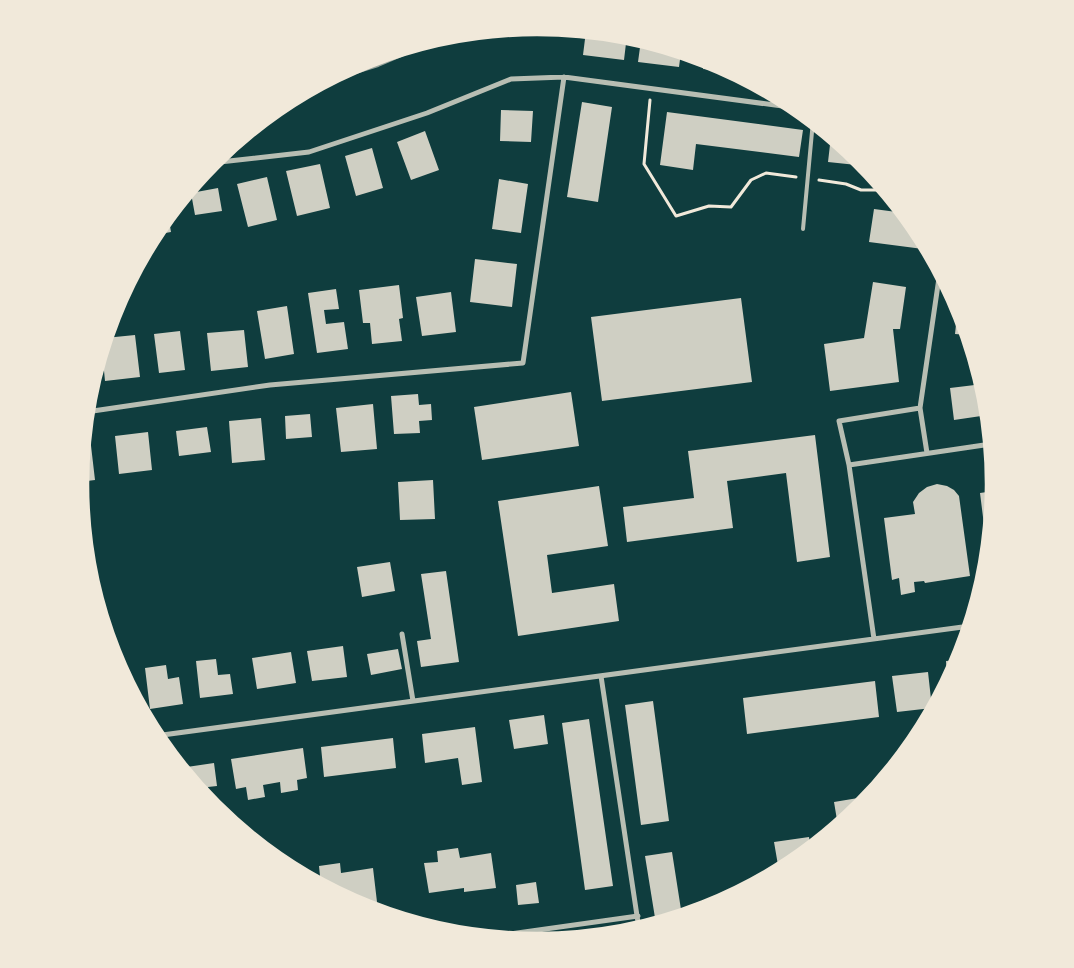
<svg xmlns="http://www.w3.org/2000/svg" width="1074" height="968" font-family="'Alegreya Sans',sans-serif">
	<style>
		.building { fill: #cfcfc3 }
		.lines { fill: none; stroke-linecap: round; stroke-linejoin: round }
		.path { stroke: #f1e9da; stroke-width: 3 }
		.service { stroke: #b8beb3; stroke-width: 4 }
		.minor { stroke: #b8beb3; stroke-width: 5 }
		.rail { stroke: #97a49c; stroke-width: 4 }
		.rim { fill: none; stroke: #f1e9da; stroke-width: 2.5 }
	</style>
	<rect width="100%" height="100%" fill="#0f3d3e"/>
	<path class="building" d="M586,31L627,35L624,60L583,55Z
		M641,40L681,52L679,67L638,62Z
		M704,59L712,61L733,72L703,69Z
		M582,102L612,107L598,202L567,197Z
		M501,110L533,111L531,142L500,141Z
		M667,112L803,130L799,157L696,144L693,170L660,165Z
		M425,131L439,170L411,180L397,142Z
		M831,136L861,161L866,166L828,162Z
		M372,148L383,188L356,196L345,156Z
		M320,164L330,208L297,216L286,171Z
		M267,177L277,220L248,227L237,184Z
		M499,179L528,184L521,233L492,229Z
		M218,188L222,211L195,215L191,193Z
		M874,209L904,213L918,230L924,242L923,249L869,242Z
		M168,215L171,232L154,235L157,229Z
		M475,259L517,264L512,307L470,302Z
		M873,282L906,287L900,329H893L899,382L830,391L824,344L864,338Z
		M399,285L403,318L399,319L402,341L372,344L370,323H363L359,290Z
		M336,289L339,309L324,310L326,324L344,322L348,349L317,353L308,293Z
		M451,292L456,332L422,336L416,297Z
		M741,298L752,382L602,401L591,317Z
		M287,306L294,354L265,359L257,311Z
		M958,306L960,309L968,335L955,334Z
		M244,330L248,367L211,371L207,333Z
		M180,331L185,370L159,373L154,334Z
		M135,335L140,377L105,381L102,350L105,338Z
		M983,384L986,395L988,415L954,420L950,388Z
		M571,392L579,446L482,460L474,407Z
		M418,394L419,405L431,404L432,420L419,421L420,433L394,434L391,396Z
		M373,404L377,449L341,452L336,408Z
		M310,414L312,437L286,439L285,416Z
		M261,418L265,460L232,463L229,421Z
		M207,427L211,452L179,456L176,431Z
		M148,432L152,470L119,474L115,436Z
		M815,435L830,557L797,562L786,473L727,481L733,528L627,542L623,507L694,498L688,451Z
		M90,437L95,480L79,482L84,438Z
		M433,480L435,519L400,520L398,482Z
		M937,484L947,486L954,490L959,496L970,576L925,583L924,581L914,582L915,592L901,595L899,578L892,580L884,518L915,514L913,502L919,493L927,487Z
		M599,486L608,546L547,555L552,593L614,584L619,621L518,636L498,501Z
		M994,491L991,524L984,525L980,493Z
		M390,562L395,591L362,597L357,567Z
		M446,571L459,662L421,667L417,641L431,639L421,574Z
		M343,646L347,677L312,681L307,651Z
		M398,649L402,669L371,675L367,654Z
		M291,652L296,683L257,689L252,658Z
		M216,659L218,675L230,674L233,694L200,698L196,661Z
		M960,660L947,683L946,661Z
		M166,665L168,679L179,677L183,704L150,709L145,668Z
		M928,672L932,708L897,712L892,676Z
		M875,681L879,717L747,734L743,698Z
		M653,701L669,821L641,825L625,705Z
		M544,715L548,744L514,749L509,720Z
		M589,719L613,886L585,890L562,723Z
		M475,727L482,782L462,785L458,758L425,763L422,734Z
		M393,738L396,768L324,777L321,747Z
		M303,748L307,778L297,780L298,790L281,793L280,782L263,785L265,797L248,800L246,787L236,789L231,759Z
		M214,763L217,786L208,787L210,803L180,768Z
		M896,765L889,773L888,766Z
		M870,796L860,808L838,826L834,802Z
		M809,837L811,849L791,865L779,871L774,842Z
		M458,848L460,858L491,853L496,888L464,892V888L429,893L424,863L438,862L437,851Z
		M672,852L682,916L656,924L645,856Z
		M340,863L341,873L373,868L377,902L358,905L308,878L320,876L319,866Z
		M536,882L539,903L518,905L516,885Z"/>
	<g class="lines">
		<path class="path" d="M650,100L644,164L676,216L709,206L731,207L751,180L766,173L796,177
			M819,180L846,184L861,190H885"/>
		<path class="service" d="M803,229L813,121"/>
		<path class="minor" d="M211,163L309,152L427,113L511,79L564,77L797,108
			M86,412L270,385L523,363L564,77
			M927,453L920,408L940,271
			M849,465L991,444
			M402,634L413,701
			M874,639L849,465L839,421L920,408
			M601,676L639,929
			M155,736L970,626
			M488,937L638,916"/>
		<path class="rail" d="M320,83L378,65L448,35"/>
	</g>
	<path d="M0 0H1074V968H0ZM88 484a449 449 0 1 1 898 0a449 449 0 1 1-898 0Z" fill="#f1e9da" fill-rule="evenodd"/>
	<path class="rim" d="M88 484a449 449 0 1 1 898 0a449 449 0 1 1-898 0Z"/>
</svg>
